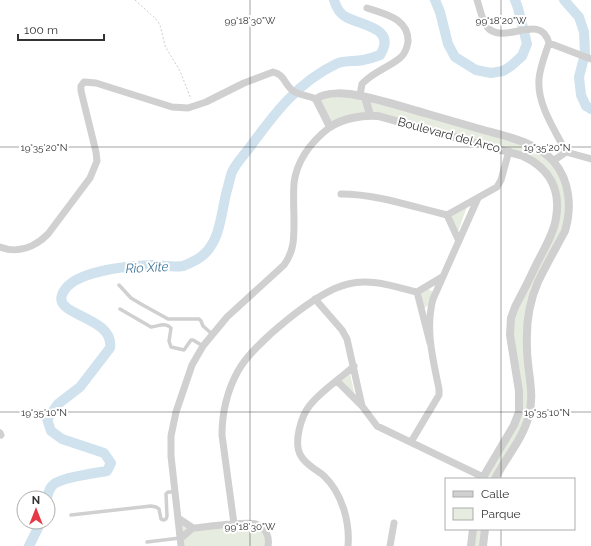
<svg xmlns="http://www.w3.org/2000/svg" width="591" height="546" font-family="Raleway,sans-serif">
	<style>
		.green { fill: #e6ecdf }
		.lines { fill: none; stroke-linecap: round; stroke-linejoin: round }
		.river { stroke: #cfe2ee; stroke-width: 10 }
		.path { stroke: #cdcdcd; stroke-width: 1; stroke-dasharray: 2 2; stroke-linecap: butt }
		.service { stroke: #d0d0d0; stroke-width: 3.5 }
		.minor { stroke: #d0d0d0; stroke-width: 7 }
		.tertiary { stroke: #d0d0d0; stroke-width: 8 }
		.ticks { fill: none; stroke: #333; stroke-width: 1; stroke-opacity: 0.45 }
		.labels { text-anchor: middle; stroke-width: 4; stroke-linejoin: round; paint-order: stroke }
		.street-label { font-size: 12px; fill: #333; stroke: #fff }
		.water-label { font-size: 13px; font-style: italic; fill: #3f7597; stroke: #fff }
		.ticks-label { font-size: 10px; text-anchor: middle; fill: #333; stroke: #fff; stroke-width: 4; stroke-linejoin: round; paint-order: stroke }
	</style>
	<rect width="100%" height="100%" fill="#fff"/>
	<path class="green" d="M347,95L524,143L560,170L569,213L531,304L529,415L495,479H482L519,412L510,326L553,228L557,198L540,165L378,116L333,124L318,98Z
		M467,207L457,234L450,216Z
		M427,288L433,292L429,305L424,308L418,294Z
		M350,374L355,396L341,382Z
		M178,518L193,528L248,523L261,526L268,546H181Z
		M473,529H485L483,546H471Z"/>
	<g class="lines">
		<path class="river" d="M435,0L440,12L448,44L455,57L476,70L491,73L503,71L511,66L522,56L527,44L518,8L515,0
			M564,0L579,17L584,32L585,54L579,77L581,95L586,106L591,109
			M47,498C48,493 50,487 54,484C63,477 95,473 107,471L111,463L104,453L62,439L51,431L47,419L58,404L80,387L110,348C115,317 54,316 62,295C70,270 130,266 153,265C162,265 174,268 183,266C188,264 197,260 202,256C221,241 221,212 227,190C229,184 230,177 232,172C236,163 244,155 250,147C274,114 298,82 336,64C345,60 354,62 363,60C369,59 375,57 380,55C397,28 363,26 346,17C340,14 336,7 334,0
			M29,546L41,522"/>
		<path class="path" d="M135,0L156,19L160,25L165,46L180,71L191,99"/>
		<path class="service" d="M119,285L131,298L141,304L168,319H199L201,321L203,326L212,334
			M120,309L151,327C159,326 165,322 171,328L169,341L171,347L184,350L191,340H193L203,346
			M71,515L151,506L156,507L159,509L161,519L164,520L166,519L167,516L166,494L168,492H175
			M147,542L180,538"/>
		<path class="minor" d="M477,0C480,8 482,23 489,29C507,44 541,12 549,43L591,59
			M549,43C545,55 540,67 539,79C537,105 555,130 566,152
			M360,95L362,84L364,82C374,72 389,67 400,58C405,54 407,48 408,42C409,18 384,14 367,8
			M553,161L566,152L591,159
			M341,194C377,194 413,207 447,215L497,187L501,180L509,151
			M447,215L459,241
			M0,247C18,254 35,247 48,234L90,178L97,161L96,152L81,91V86L84,82L96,83L172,107L188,108L206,102L244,83L273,72C285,74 285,87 295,92C302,96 308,95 316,99
			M417,292L442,277
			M315,299L342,330L347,339L362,406L377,426L483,477
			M337,381L362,406
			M0,433L1,435
			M411,442L439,395V389C433,359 425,330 433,299L478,198
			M178,518L193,528C205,527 247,521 256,524C265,527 270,536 268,546
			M234,524L222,435C222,413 227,391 238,371C253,344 317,291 348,284C371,278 395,287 417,292L430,343
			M181,538L193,528
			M181,546L171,456V436L176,412L192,365L203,346L227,317L284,265C294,251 294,239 294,223C294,210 293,196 294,183C297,159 312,141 330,127
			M348,546C350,522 342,493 324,476C317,470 306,465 301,456C293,443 301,416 310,405C322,390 340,379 354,366
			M390,546L394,523"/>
		<path class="tertiary" d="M365,97L370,115
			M482,479L514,425L519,412V391L510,335L511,318L515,307C523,292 530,278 537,263C544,249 554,233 556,218C561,189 549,168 523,156L378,116C363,115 343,118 330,127L316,99C326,91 349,93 361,96C383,100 406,108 428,114C445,119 463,124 480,129C505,136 537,142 554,162C570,181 572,208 565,231C556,248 546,265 538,282C529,302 526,327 527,348C527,371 535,392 529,415C523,439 506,457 495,479
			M471,546L473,529
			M483,546L485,529"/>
	</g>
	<path class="ticks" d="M250,0V546M501,0V479M0,147H591M0,412H591M501,529V546"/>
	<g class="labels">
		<g class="street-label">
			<text transform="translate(449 135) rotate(15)" y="4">Boulevard del Arco</text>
		</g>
		<g class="water-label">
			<text transform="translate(147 267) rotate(-3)" y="5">Rio Xite</text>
		</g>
	</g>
	<g class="ticks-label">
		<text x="250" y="24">99°18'30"W</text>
		<text x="501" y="24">99°18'20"W</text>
		<text x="44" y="151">19°35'20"N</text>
		<text x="547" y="151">19°35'20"N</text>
		<text x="44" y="416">19°35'10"N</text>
		<text x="547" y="416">19°35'10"N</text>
		<text x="250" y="530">99°18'30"W</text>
	</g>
	<rect x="445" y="478" width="130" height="52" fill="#ffffff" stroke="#adadad"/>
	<rect x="453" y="491" width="20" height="6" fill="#d0d0d0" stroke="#adadad"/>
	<text x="481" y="498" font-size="12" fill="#333333">Calle</text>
	<rect x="453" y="508" width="20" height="12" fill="#e6ecdf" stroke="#adadad"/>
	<text x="481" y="518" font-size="12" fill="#333333">Parque</text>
	<g transform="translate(36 510)"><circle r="19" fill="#ffffff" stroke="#adadad"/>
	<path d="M0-3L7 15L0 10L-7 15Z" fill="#e63946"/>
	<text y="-6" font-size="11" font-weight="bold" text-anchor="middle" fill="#333333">N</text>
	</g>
	<path d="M18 34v6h86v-6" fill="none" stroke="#333333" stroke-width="2"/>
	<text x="24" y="34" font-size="12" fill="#333333" stroke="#ffffff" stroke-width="3" paint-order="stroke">100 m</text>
</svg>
